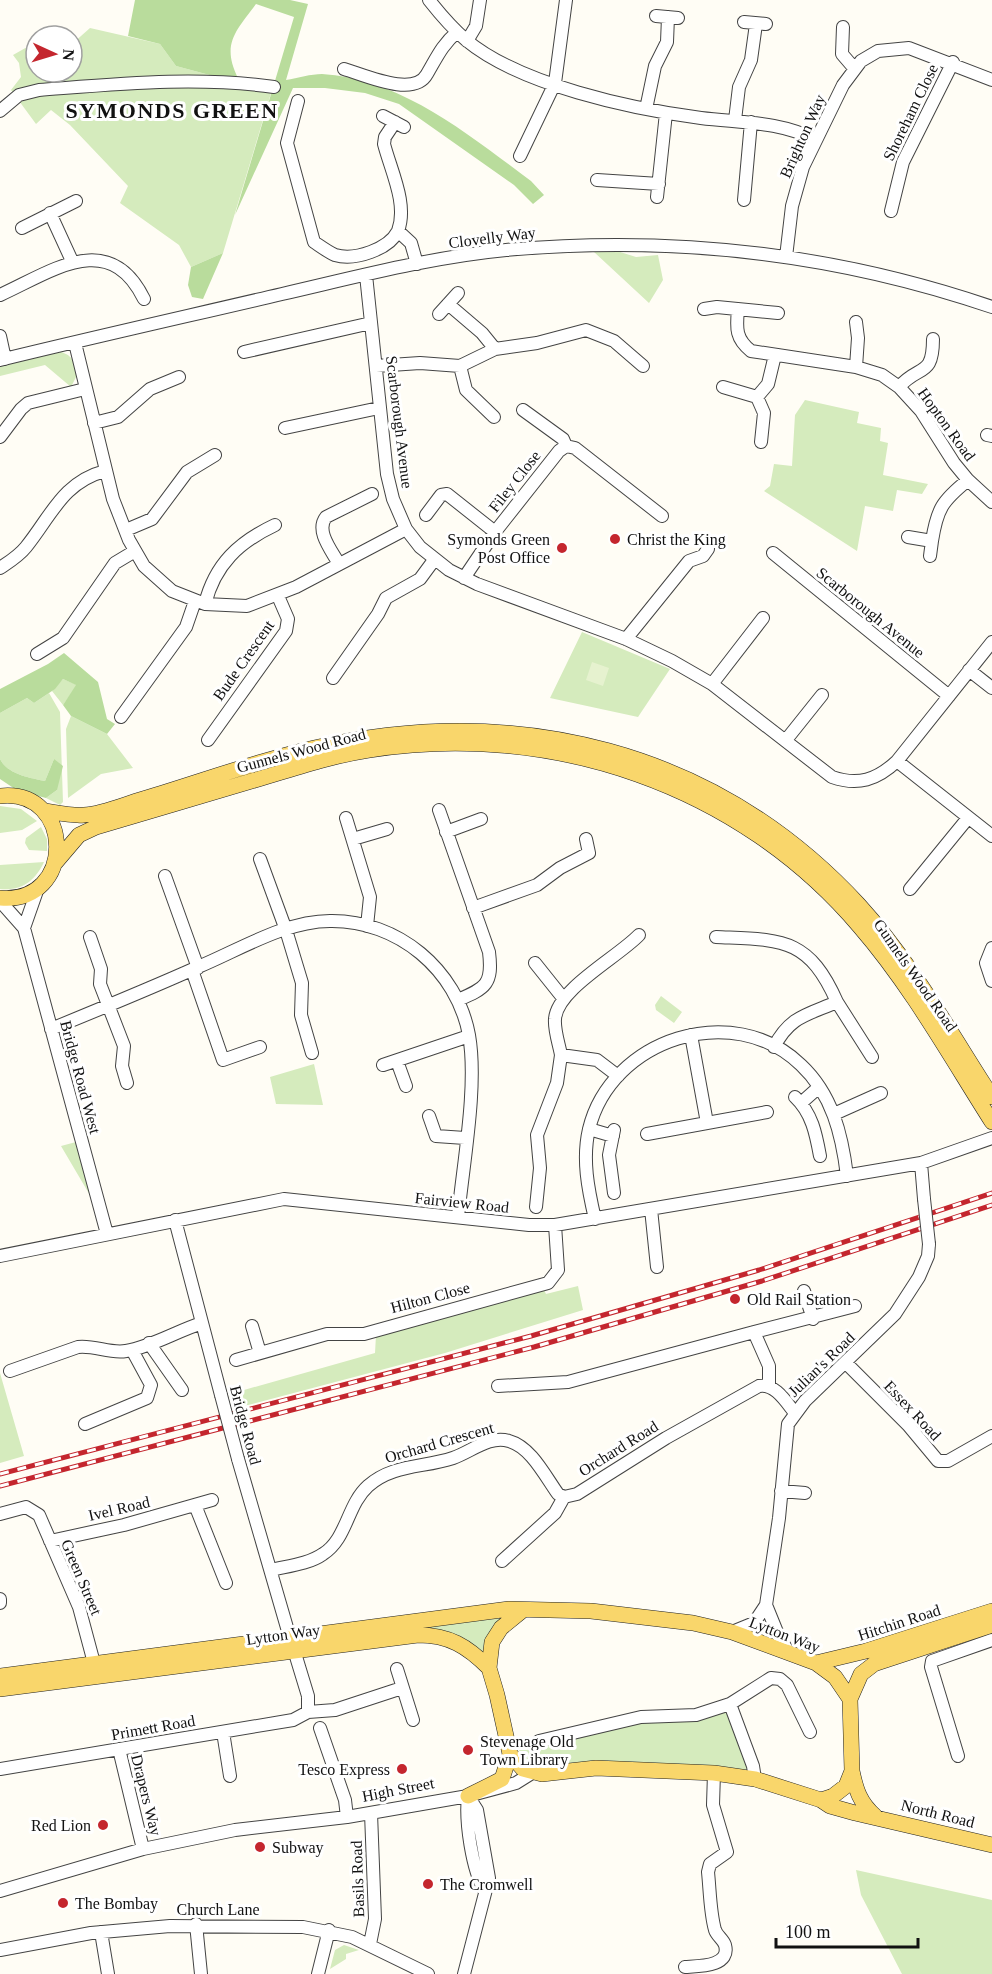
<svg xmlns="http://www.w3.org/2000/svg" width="992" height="1974" font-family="Georgia,serif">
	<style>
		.green { fill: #d5ebbd }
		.forest { fill: #b9dc9c }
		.pitch { fill: #e6f2cf }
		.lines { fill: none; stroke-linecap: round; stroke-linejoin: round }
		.minor-casing { stroke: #444; stroke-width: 14 }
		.major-casing { stroke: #222; stroke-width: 16 }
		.minor { stroke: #fff; stroke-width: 12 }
		.major { stroke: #f9d66b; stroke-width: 15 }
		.rail-casing { stroke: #c4262e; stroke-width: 5 }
		.rail { stroke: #fff; stroke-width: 3; stroke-dasharray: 9; stroke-linecap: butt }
		.minor-bridge-casing { stroke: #444; stroke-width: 14; stroke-linecap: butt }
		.minor-bridge { stroke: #fff; stroke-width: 12 }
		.poi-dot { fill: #c4262e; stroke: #fff; stroke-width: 2 }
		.labels { text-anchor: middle; stroke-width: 6; stroke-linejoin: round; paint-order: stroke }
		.street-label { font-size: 16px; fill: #111; stroke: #fff }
		.poi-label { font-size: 16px; fill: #111; stroke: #fff; text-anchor: start }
		.district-label { font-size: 22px; font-weight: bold; letter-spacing: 1.5px; fill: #111; stroke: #fff }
	</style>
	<rect width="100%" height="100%" fill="#fffdf5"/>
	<path class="green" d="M90,28L160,44L176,66L217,77L275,80L223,253L191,267L179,245L120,203L128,186L70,125L51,110L36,124L11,90L21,77L19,63L13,55L36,42V72H72V44Z
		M617,251L636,257L658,255L663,280L649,303L594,252Z
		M61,352C74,356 74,363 77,375L71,387L45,365L0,376V365Z
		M805,400L859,412L857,423L881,428L880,441L888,443L883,475L928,484L922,494L897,490L893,511L865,506L857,551L764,491L770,486L774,464L792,466L795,415Z
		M582,632L670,669L638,717L550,698Z
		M63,679L77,685L63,705L52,691Z
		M49,693L60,712L63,802L60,805L46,798L57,790L54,759L45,781C30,778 7,774 0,759V713L27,698L34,703Z
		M71,716L107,734L133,768L101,774L68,798L66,729Z
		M0,806L21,809L37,821L22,830L0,833Z
		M41,827L47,839V851L29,850L25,843L26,838Z
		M44,862C35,881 22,891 0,889V865Z
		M661,996L682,1012L674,1023L656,1010L655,1005Z
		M314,1064L323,1105L276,1104L270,1077Z
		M76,1142L91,1197L61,1146Z
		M578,1286L583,1310L445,1353L233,1409L227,1387L234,1386L244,1390L375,1353L376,1335L544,1290L546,1294Z
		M0,1373L24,1456L0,1463Z
		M504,1616L485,1654L448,1632L415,1627Z
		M726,1710L731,1714L750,1767L747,1772L609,1761L539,1767L526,1763L519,1750L644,1720Z
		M856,1870L992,1900V1974H902L861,1895Z
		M344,1945L359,1950L346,1954V1959L330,1969L335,1950Z"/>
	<path class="forest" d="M135,0H290L308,4L286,80C298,78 311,74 322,74C401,78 470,136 531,181L544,195L533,204L514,185L399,104L365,93L325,88H293L235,215L294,17L256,4C236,31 221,44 238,78L217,77L176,66L160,44L128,36Z
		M223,253L203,299L192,297L188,285L191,267Z
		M64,653L98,682L107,719L115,724L107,734L71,716L63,705L76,685L63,679L55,689L34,703L27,698L0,713V689L48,664Z
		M0,759C7,774 30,778 45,781L54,759L63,766L57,790L46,798L18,791L0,779Z"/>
	<path class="pitch" d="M592,662L609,668L603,686L586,680Z"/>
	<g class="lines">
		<g class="minor-casing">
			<path id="minor" d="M429,0C440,14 452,28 466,40C520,85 632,109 701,118C741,123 779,121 816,140
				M656,16L678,18
				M744,22L766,24
				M843,27L842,54L854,68
				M467,41L476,26L480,0
				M344,69C365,75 414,98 427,74C437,57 442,45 457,32
				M298,101L287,143L314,242C320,246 328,252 335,255C355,261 389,249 398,231
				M646,109L655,66L667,42L668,17
				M0,111L19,95L39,90C118,84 195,76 274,87
				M383,116L404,127
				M735,120L739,87L751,60L756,24
				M395,122L385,137L384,144C391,171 408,204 398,231L411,243L417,264
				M520,156L555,83L566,0
				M597,180L659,184
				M657,197L666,113
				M744,200L751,122
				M891,211L903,162L953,62
				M50,213L72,261
				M22,228L76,201
				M786,257L792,206L803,167L843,85L861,61L878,51L909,48L992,80
				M366,275L387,474L393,499L406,529L420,547L449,570L477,584L626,639L672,661L712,684L832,777C858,786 877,780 897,761L992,642
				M0,295C51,272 109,228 144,299
				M448,304L482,333L495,349
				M704,309L717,307L778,313
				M738,310C736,329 736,339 751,351L856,367L882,375L899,387L921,411L954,463L968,480L992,502
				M439,314L458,293
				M0,336L5,359
				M75,343L113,499L129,540L144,566L172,591L205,604L247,606L296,587L406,529
				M244,352L371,323
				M0,360C94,337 188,316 282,294C356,277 431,257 506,250C672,235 834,253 992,307
				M376,366L420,363L460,366L495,349L537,343L586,330L614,341L643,366
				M460,366L466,390L494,417
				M856,367L858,338L856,322
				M723,387L757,397L768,384L775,355
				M899,387C919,364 933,378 933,339
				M757,397L764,413L761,442
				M523,410L563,439L566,446
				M94,423L118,417L150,389L179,377
				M285,428L379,408
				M987,435L992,436
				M0,437L21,409L28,403L85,389
				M426,515L441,495L447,494L495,532
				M126,530L152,519L187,472L215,455
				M908,537L932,541C937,509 942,501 968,480
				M773,553L949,696
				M930,556L932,541
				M339,564C332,551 315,531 326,517L372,494
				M0,568C9,562 19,556 26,547C51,516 63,482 105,471
				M464,578L495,532L559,451L566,446L575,448L662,516
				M205,604C215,564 239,542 275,525
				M626,639L689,561L703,556L708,549
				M37,654L63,638L115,563L135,551
				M969,670L992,688
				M333,678L378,614L386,598L420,579L434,560
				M712,684L763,618
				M121,717L186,627L195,601
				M208,740L286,631L288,619L278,596
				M786,740L822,695
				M897,761L992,836
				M439,810L489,952C493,984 486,988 458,1000
				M346,818L370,897L367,926
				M446,832L481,819
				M353,839L387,829
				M260,859L286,930L302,983L301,1015L312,1053
				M165,876L198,968
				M910,889L968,818
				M0,901L24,928L107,1234
				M473,908L537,885L560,868L589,853L586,839
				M24,928L38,888
				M90,937L101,969L100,984L124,1046L122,1066L127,1083
				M716,937C780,940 808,936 837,1002
				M992,948L986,963L992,981
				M535,963L563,998
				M192,970L223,1060L260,1047
				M51,1029C100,1009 149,989 198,967C239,950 285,921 330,921C398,920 457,970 469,1035C478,1086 463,1164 458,1217
				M691,1035L707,1123L767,1112
				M774,1047C790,1016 807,1015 837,1002L872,1057
				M561,1055C559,1044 554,1030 555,1019C557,989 618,957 639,935
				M397,1061L406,1086
				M383,1065L469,1036
				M795,1097C812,1113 816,1134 820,1156
				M801,1103L819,1087
				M834,1114L881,1093
				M429,1116L436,1136L465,1138
				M589,1129L613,1136
				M647,1134L707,1123
				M921,1163L924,1199
				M614,1193L609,1155L614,1130
				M536,1207L540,1168L537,1135L557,1083L561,1055L597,1060L618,1076
				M651,1209L657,1267
				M595,1219C588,1189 582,1159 589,1129C611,1039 733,999 801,1065C832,1094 842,1134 847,1176
				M175,1220L221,1395
				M0,1256L284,1199L529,1225H555L921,1163L992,1138
				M804,1291L813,1319
				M252,1326L260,1353
				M149,1343L182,1390
				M236,1360L327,1334H364L548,1283L558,1270L555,1225
				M846,1363L908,1425L938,1461H948L992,1436
				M10,1371L78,1347C95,1345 110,1354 126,1351C151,1347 177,1331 202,1323
				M498,1386L568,1382L754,1332
				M769,1386V1366L754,1332L855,1306
				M85,1424L147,1398L151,1385L132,1350
				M238,1459L290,1638
				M781,1491L805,1493
				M195,1505L226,1583
				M0,1514L26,1507L39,1515L79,1607L94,1663
				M50,1541L124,1525L212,1500
				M502,1561L555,1513L564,1497L577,1494L666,1438L759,1386C775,1383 786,1402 795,1413
				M271,1570C288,1566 309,1564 323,1554C347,1539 347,1505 368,1486C393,1464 423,1468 453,1458C471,1452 489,1435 509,1441C531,1447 545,1476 558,1494L564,1497
				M0,1599V1603
				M766,1605L779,1637L788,1651
				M732,1632L754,1623L766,1605L779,1518L788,1424L805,1401L895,1314L919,1277L928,1256L929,1244
				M294,1650L308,1696V1712
				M397,1669L413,1720
				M730,1704L753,1766L755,1779
				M320,1728L345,1800L347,1817
				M223,1732L230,1776
				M539,1741L641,1717L696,1715L730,1704L771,1678L780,1679L787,1685L810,1732
				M119,1749L143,1849
				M958,1756L931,1667L932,1661L992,1640
				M0,1769L293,1720L308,1712L335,1710L402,1688
				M468,1796C465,1822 472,1869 485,1892
				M0,1891L143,1849L235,1830L347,1817L468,1796L516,1783L532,1773
				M196,1924L201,1974
				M101,1932L108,1974
				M370,1944L375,1919L371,1813
				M0,1950L91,1933L170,1926L303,1927L352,1937L428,1974
				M685,1967C698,1966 731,1967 725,1945C723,1939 717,1936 715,1930C710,1912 710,1891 708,1872L710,1864L727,1852L713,1805L714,1773
				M318,1974L329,1930
				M464,1974L489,1878L477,1810L468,1796"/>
		</g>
		<g class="major-casing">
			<path id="major" d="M0,796C75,788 76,905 0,898
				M45,811C58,813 72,816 84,815C103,814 125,804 143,799C200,782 256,761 314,748C516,702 715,749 859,905C911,962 950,1032 992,1097
				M56,862L79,835L96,827C149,811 202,796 255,780C293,769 330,756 369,750C551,721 740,785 860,927C911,986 950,1056 992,1122
				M816,1663L866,1651L992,1611
				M0,1676L509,1609L591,1611L693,1623L732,1632L816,1663L835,1677L850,1699L852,1771L846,1786L833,1796L821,1800L755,1779L714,1773L596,1768L542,1774L523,1769L510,1754L497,1695L489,1668L492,1642L501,1628L523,1610
				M0,1689L418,1635C449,1635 467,1646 489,1668
				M850,1699L861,1674L874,1664L992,1625
				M852,1771C856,1790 860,1803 875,1816
				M468,1796L502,1779L510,1754
				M821,1800L830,1806L855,1813L992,1845"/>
		</g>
		<use href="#minor" class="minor"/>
		<use href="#major" class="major"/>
		<g class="rail-casing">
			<path id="rail" d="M0,1474L531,1336L759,1270L992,1193
				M0,1486L534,1347L762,1281L992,1205"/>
		</g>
		<use href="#rail" class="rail"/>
		<g class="minor-bridge-casing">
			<path id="minor-bridge" d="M924,1199L929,1244
				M221,1395L238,1459"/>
		</g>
		<use href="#minor-bridge" class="minor-bridge"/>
	</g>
	<g class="poi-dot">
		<circle cx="615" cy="539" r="6"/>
		<circle cx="562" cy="548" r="6"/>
		<circle cx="735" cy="1299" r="6"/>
		<circle cx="468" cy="1750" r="6"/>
		<circle cx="402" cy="1769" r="6"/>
		<circle cx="103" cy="1825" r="6"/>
		<circle cx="260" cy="1847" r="6"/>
		<circle cx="428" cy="1884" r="6"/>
		<circle cx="63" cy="1903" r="6"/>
	</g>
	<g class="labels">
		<g class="street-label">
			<text transform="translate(910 112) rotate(-64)" y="6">Shoreham Close</text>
			<text transform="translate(802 136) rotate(-66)" y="6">Brighton Way</text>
			<text transform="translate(492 237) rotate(-7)" y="6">Clovelly Way</text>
			<text transform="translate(400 422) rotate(83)" y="6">Scarborough Avenue</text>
			<text transform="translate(947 424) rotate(54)" y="6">Hopton Road</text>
			<text transform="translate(514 481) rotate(-52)" y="6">Filey Close</text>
			<text transform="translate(871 612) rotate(39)" y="6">Scarborough Avenue</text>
			<text transform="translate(243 660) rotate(-55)" y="6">Bude Crescent</text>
			<text transform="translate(301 750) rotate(-15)" y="6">Gunnels Wood Road</text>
			<text transform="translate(916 975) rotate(55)" y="6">Gunnels Wood Road</text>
			<text transform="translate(81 1077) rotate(75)" y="6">Bridge Road West</text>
			<text transform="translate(462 1202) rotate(6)" y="6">Fairview Road</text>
			<text transform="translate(430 1297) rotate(-15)" y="6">Hilton Close</text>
			<text transform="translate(821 1364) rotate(-44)" y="6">Julian's Road</text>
			<text transform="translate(913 1410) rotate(47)" y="6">Essex Road</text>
			<text transform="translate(246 1425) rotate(75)" y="6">Bridge Road</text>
			<text transform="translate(439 1442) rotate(-16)" y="6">Orchard Crescent</text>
			<text transform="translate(618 1448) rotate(-32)" y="6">Orchard Road</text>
			<text transform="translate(119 1508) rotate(-13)" y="6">Ivel Road</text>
			<text transform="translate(82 1577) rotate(67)" y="6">Green Street</text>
			<text transform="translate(899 1622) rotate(-18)" y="6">Hitchin Road</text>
			<text transform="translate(283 1634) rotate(-8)" y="6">Lytton Way</text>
			<text transform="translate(785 1634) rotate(21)" y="6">Lytton Way</text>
			<text transform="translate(153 1727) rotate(-10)" y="6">Primett Road</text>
			<text transform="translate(398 1789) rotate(-11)" y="6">High Street</text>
			<text transform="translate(147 1795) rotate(76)" y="6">Drapers Way</text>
			<text transform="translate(938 1813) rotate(14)" y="6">North Road</text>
			<text transform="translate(357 1879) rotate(-92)" y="6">Basils Road</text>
			<text x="218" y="1915">Church Lane</text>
		</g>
		<g class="poi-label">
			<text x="550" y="545" text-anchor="end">Symonds Green<tspan x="550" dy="18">Post Office</tspan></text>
			<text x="627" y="545">Christ the King</text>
			<text x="747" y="1305">Old Rail Station</text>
			<text x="480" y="1747">Stevenage Old<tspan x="480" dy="18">Town Library</tspan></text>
			<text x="390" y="1775" text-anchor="end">Tesco Express</text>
			<text x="91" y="1831" text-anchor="end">Red Lion</text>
			<text x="272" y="1853">Subway</text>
			<text x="440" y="1890">The Cromwell</text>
			<text x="75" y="1909">The Bombay</text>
		</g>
		<g class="district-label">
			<text x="172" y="118">SYMONDS GREEN</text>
		</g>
	</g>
	<g transform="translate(54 54) rotate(94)"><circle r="28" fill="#ffffff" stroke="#a0a0a0" stroke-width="1.5"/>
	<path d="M0-4.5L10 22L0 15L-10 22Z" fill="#c4262e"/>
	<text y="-9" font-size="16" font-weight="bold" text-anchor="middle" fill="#111111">N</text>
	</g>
	<path d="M776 1938v9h142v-9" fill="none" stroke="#111111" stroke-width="3"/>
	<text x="785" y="1938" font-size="18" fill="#111111" stroke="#ffffff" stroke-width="4.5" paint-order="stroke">100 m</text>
</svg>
